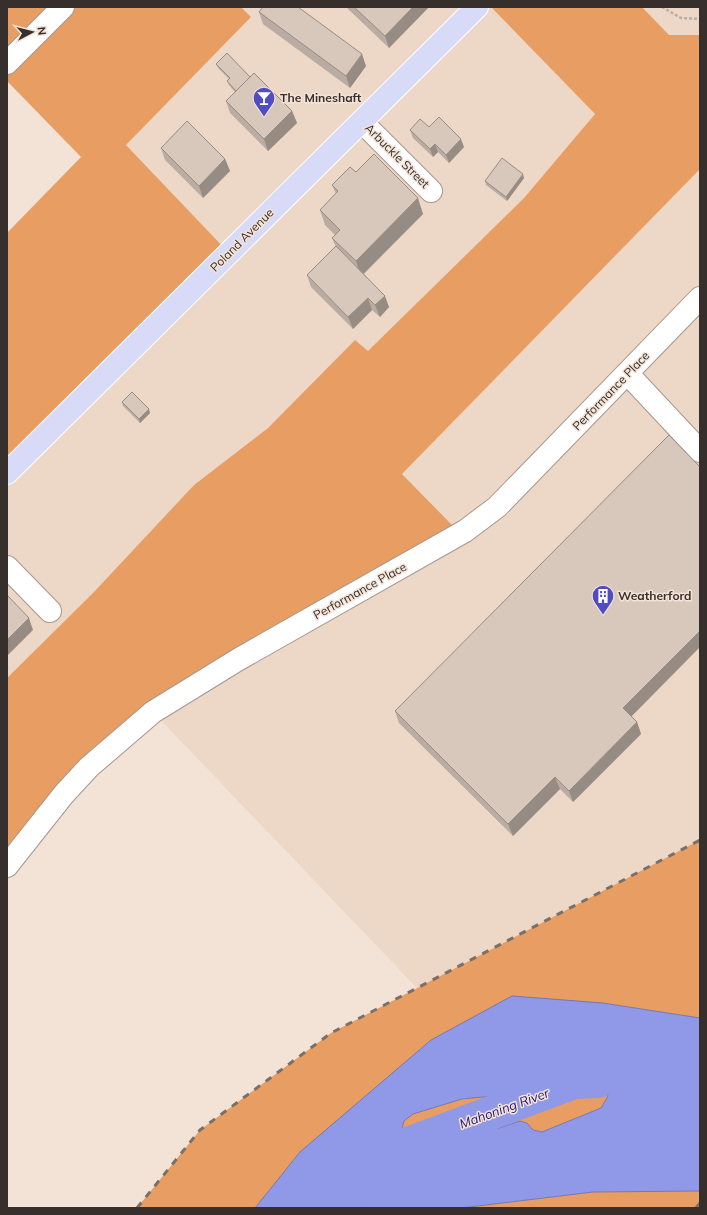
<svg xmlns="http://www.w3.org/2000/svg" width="707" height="1215" font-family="Mulish,sans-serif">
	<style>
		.built { fill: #edd7c6 }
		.forest { fill: #e89e62 }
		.water { fill: #9098e8; stroke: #7578af; fill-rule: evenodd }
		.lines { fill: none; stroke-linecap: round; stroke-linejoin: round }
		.river { stroke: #9098e8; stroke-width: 34 }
		.minor-casing { stroke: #a6978c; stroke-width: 24 }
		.major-casing { stroke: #fff; stroke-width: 24 }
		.path { stroke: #baada3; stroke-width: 2.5; stroke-dasharray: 3 2; stroke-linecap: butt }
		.minor { stroke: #fff; stroke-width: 22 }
		.major { stroke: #d7dbf7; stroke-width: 22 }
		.rail { stroke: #7a7069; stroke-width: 3; stroke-dasharray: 7 7; stroke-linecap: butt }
		.wall { fill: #baaca2 }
		.shaded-wall { fill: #978c84 }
		.building { fill: #d8c8bc; stroke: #978c84 }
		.labels { text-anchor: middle; stroke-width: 3; stroke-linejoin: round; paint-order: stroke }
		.poi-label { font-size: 12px; font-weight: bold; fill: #362f2b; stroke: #f3e3d7; text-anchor: start }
		.street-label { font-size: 12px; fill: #362f2b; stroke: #f3e3d7 }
		.water-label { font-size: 13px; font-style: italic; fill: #221470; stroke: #f3e3d7 }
	</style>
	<rect width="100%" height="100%" fill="#f3e3d7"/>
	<path class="built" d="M241,7H491L595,114L524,198L368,352L355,340L268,428L194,485L93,593L7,678V473L229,253L126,145L251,17Z
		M642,7H700V35H669Z
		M700,169V840L417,988L153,712L461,533L402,474Z"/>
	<path class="forest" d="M7,7H241L251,17L126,145L229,253L7,473V233L81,157L7,81Z
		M491,7H642L669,35H700V169L402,474L461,534L153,712L7,866V678L93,593L194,485L268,428L355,340L368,351L524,198L595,114Z
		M700,840V1018L604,1003L300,1152L255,1208H137L200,1130L331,1033Z
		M598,1086L605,1089L608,1096L601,1108L542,1132L533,1130L527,1123L521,1121L499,1128L422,1135H410L402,1129L404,1121L413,1114L462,1099Z
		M700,1191V1208H461L593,1192Z"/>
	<path class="water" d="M512,996L603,1003L700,1018V1191L593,1192L461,1208H255L300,1152L431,1040ZM598,1086L605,1089L608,1096L601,1108L542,1132L533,1130L527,1123L520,1121L499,1128L422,1135H410L402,1129L404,1121L413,1114L462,1099Z"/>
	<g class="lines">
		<path class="river" d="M334,1208L389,1151L574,1082L598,1081"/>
		<g class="minor-casing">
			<path id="minor" d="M7,63L63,7
				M362,122L431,191
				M627,373L700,451
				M7,567L50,611
				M7,866L64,794L89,767L153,712L239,659L465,531L497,507L700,298"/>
		</g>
		<g class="major-casing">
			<path id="major" d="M7,473L477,7"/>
		</g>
		<path class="path" d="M662,7L681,18L700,19"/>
		<use href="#minor" class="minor"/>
		<use href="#major" class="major"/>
		<path class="rail" d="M137,1208L200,1130L331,1033L700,840
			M696,1208L700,1203"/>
	</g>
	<path class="wall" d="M346,7H429L389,48Z
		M259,12L366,66L350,88L263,24Z
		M216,64L250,77L292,111L297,123L268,151L230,113L226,101L235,92L229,85L227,81L229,79L218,68Z
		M429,127L464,147L449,163L438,152L433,157L413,138L410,130Z
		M161,148L225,159L230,171L203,198L165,160Z
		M356,172L423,214L364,274L389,307L380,317L372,310L353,329L311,287L307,275L336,247L332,238L335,235L325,225L320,210L336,194L332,185Z
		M524,178L507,201L486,185L485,181Z
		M122,402L150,413L140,423L123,406Z
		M395,711L631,716L637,722L641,734L573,802L560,789L513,836L399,723Z"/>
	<path class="shaded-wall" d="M413,7H429L389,48L385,36Z
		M362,54L366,66L350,88L346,76Z
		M292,111L297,123L268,151L264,139Z
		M461,139L464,147L449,163L446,155Z
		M435,144L438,152L433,157L430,149Z
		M225,159L230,171L203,198L199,186Z
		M523,174L524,178L507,201L506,197Z
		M418,198L423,214L361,276L356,261Z
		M385,296L389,307L380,317L375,305Z
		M368,298L372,310L353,329L348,317Z
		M149,409L150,413L140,423L139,419Z
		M29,618L33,630L7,656V640Z
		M700,631V647L628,720L623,708Z
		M637,722L641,734L573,802L569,791Z
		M555,777L560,789L513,836L508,824Z"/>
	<path class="building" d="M263,7H298L362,54L346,76L259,12Z
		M354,7H413L385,36Z
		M227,53L250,77L236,91L227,81L230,78L216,64Z
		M254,73L292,111L264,139L226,101Z
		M439,117L461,139L446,155L435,144L430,149L410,130L420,119L429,127Z
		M187,121L225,159L199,186L161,148Z
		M374,154L418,198L356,261L332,238L340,230L320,210L338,191L332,185L350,167L356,172Z
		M502,158L523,174L506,197L485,181Z
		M336,246L385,296L375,305L368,298L348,317L307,275Z
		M132,392L149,409L139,419L122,402Z
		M669,435L700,467V631L623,708L637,722L569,791L555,777L508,824L395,711Z
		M7,595L29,618L7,640Z"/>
	<defs>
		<g id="bar-pin" transform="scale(1.15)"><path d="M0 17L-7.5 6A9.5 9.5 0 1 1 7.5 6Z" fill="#504dc4" stroke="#f3e3d7"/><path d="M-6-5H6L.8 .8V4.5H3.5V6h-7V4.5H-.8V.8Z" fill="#fff"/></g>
		<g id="building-pin" transform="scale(1.15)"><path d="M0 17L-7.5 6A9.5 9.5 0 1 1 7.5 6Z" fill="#504dc4" stroke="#f3e3d7"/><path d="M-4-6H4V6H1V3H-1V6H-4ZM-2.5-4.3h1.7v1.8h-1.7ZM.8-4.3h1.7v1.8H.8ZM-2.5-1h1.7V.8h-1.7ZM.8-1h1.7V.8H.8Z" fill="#fff"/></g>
	</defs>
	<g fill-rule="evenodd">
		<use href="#bar-pin" x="264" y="98"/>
		<use href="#building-pin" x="603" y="596"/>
	</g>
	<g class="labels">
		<g class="poi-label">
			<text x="280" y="102">The Mineshaft</text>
			<text x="618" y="600">Weatherford</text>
		</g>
		<g class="street-label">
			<text transform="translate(397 156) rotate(45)" y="4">Arbuckle Street</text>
			<text transform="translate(242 240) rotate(-45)" y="4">Poland Avenue</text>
			<text transform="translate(611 391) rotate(-46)" y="4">Performance Place</text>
			<text transform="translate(360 591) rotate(-29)" y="4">Performance Place</text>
		</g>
		<g class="water-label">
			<text transform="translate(504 1108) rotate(-20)" y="5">Mahoning River</text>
		</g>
	</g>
	<rect width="707" height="1215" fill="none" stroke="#362f2b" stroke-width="16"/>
	<g transform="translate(32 32) rotate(83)" stroke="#f3e3d7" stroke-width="3" paint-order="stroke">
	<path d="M0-3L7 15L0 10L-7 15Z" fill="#362f2b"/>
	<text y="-6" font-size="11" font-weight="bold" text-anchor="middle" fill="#362f2b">N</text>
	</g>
</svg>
